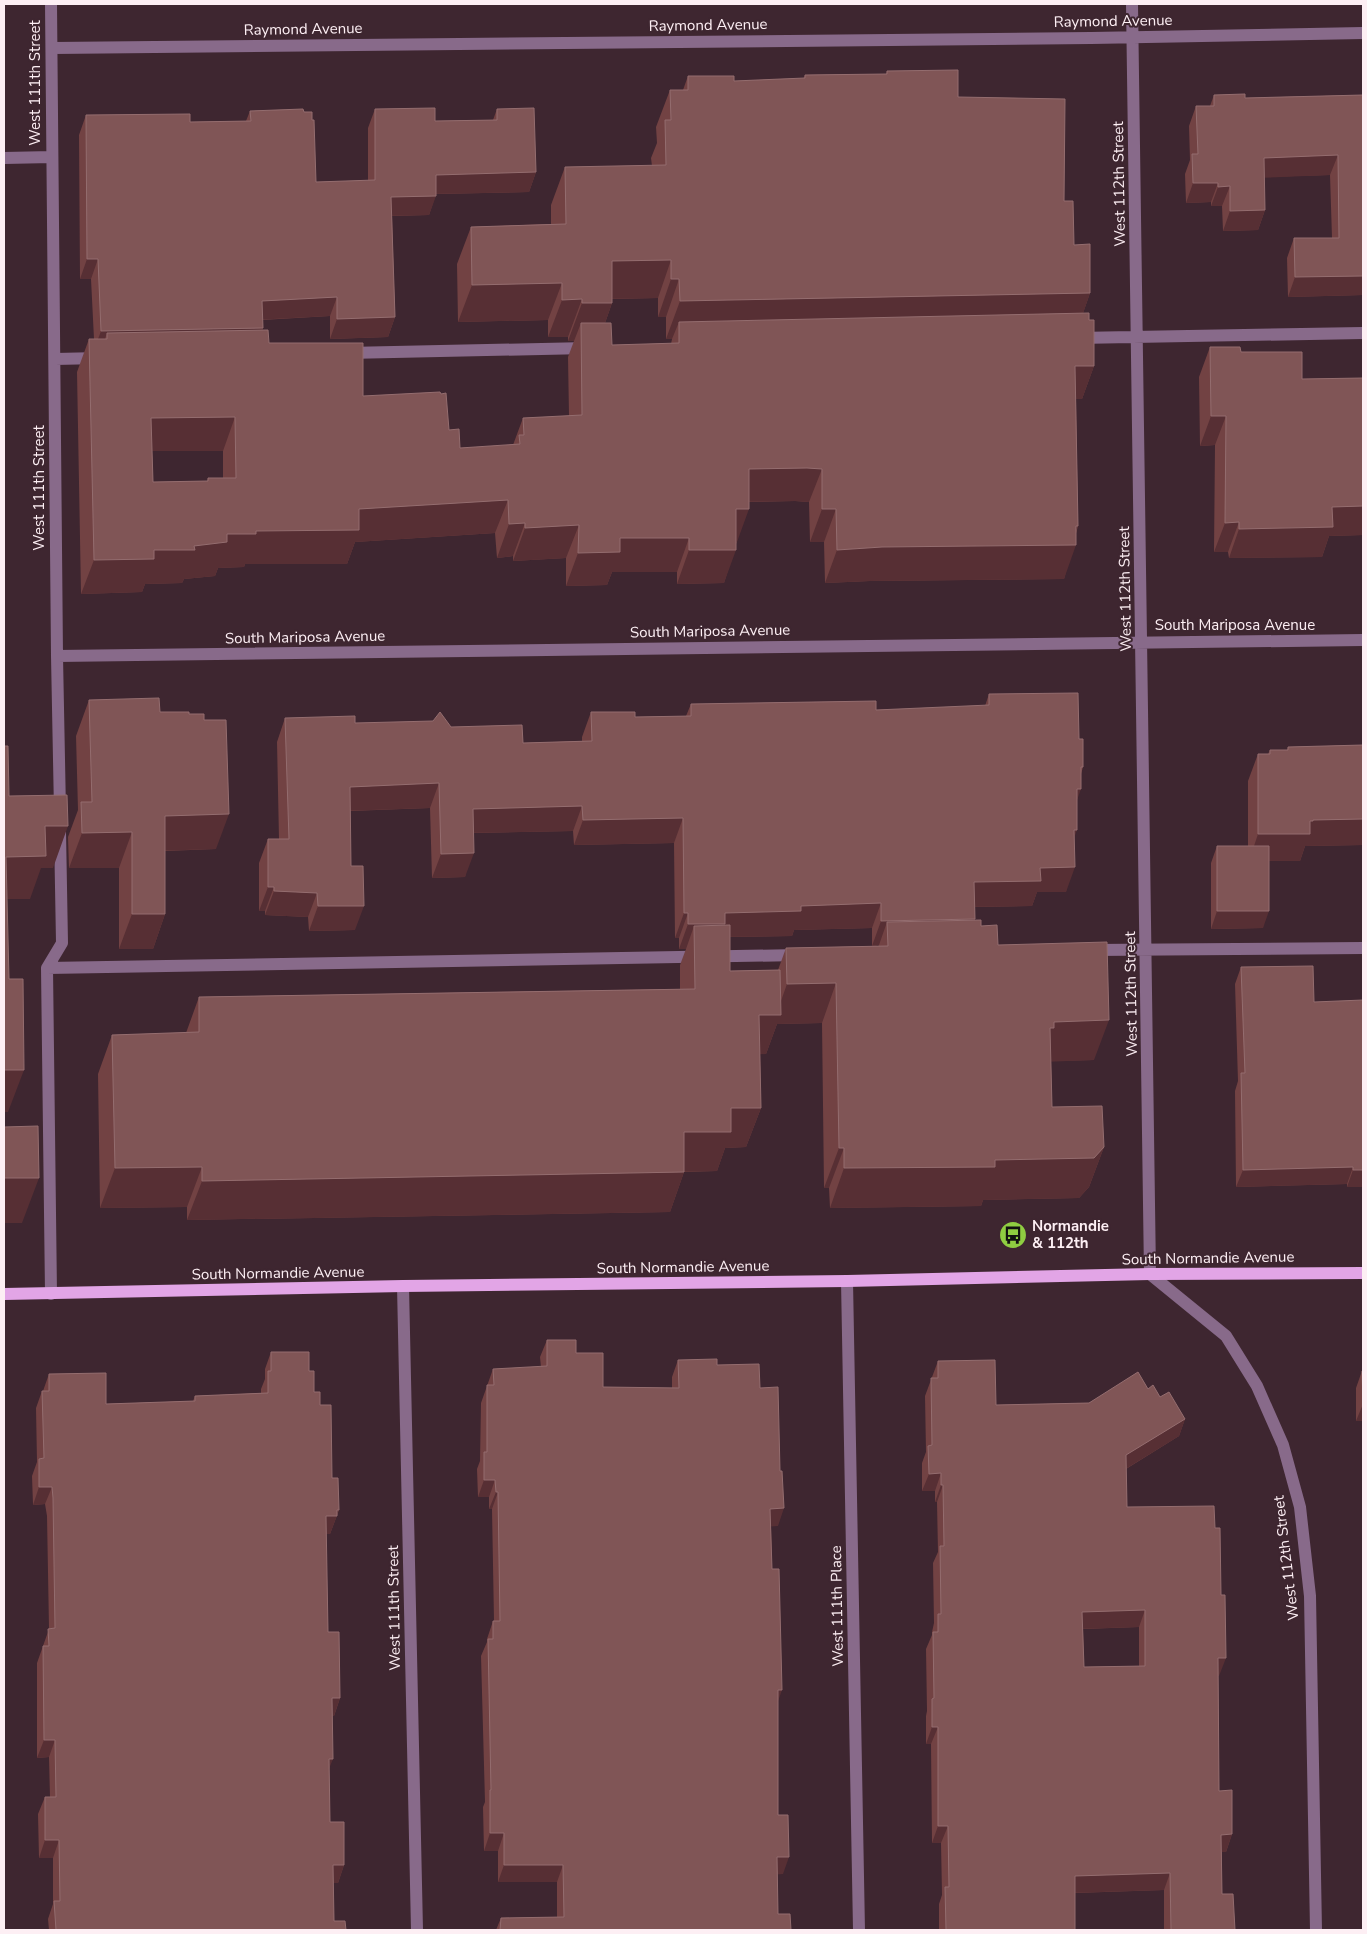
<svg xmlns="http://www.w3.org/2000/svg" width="1367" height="1934" font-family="'Nunito Sans',sans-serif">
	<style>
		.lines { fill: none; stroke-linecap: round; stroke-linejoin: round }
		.minor { stroke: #886a8a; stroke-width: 12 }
		.major { stroke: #e2a5e6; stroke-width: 12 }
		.wall { fill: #724243; fill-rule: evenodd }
		.shaded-wall { fill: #572f34 }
		.building { fill: #805556; stroke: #946d6f; fill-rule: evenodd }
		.labels { text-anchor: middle; stroke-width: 4; stroke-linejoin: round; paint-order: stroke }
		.street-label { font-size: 15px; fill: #fdeff4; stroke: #3e2630 }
		.poi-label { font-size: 15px; font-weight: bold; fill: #fdeff4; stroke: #3e2630; text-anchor: start }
	</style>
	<rect width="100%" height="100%" fill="#3e2630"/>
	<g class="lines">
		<path class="minor" d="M51,4L57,656L60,811
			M1132,4L1150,1274L1226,1336L1257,1386L1283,1445L1300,1507L1310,1596L1316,1930
			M53,48L1091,38L1363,33
			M4,158L52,157
			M1077,338L1363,333
			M347,353L587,348
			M55,359L100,358
			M57,656L1363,640
			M1092,950L1363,948
			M47,968L799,955
			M47,968L62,943L60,831
			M47,968L51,1294
			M847,1281L859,1930
			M403,1286L417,1930"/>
		<path class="major" d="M4,1294L403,1286L847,1281L1150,1274L1363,1273"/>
	</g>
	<path class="wall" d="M887,71L958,97L1064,201L1074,245L1090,293L1083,313L1089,320L1094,366L1082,399H1076L1078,526L1064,579L870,581L825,583L824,542H810L809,502L795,501L749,502L724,583L677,584V572H612L607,585L566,586V558L513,561V556L497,558L495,533L355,542L347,564H245L244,567L218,568L215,576L184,579L182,583L145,584L142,592L81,594L77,372L89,339H94L91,279H80L79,135L86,115L190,122L246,121L250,111L304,112L316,182L368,181V128L375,109L435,121L493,120L497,109L536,172L529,192L436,194L429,215L392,216L395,317L388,337L330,339V316L262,320L263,328L262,330L269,343L363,396L449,430L460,448L513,445L523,418L569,416L568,357L574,341H568V337H548V320L458,322L457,264L471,227L551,224V205L565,167L652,166L651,158L657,143L656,127L670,90H683L688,76L734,81L803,79L805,75L886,74ZM658,298V317H666V339H672L671,344L612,345L605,323L612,303V299ZM152,451H223V478H208L207,481L153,482Z
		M1214,95L1245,98L1363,95V295L1288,297L1287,258L1294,238H1332L1330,175L1264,177L1265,210L1258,230L1223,231L1222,206H1211V202L1186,203L1185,174L1190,160L1189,126L1196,106H1210Z
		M1210,347L1241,352L1302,379L1363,378V535L1329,536L1322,557L1229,558L1228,552H1214L1215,445L1200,446L1199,377Z
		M989,694L1079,739L1083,767L1081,774L1077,800L1074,838L1066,892H1037L1032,906L975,907V921L981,926L1094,1060L1051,1061L1052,1107L1104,1147L1089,1187L1079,1198L983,1200L981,1206L830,1208L829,1188H824L822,1023L777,1024L766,1054H760L761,1108L746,1147L725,1148L717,1171L684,1172L670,1212L187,1220V1207L100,1208L98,1074L112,1035L186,1033L199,997L680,989V965L686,949H679V938H675L674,843L574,845L573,831L474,833L465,877L432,878L430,808L350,811L351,866L355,930L309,931L308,917L265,915V911H259V863L268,839H279L277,742L285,718L355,723L451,727L523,743L582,741V737L591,712L635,717L686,716L691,704L876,710L985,706ZM872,928V946L879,945L878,946L786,948L778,970L730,971V937L792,936L794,930Z
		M89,700L160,712L189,714L204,720L216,849L165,851V914L153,949H119V868H69L68,837L78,810L76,736Z
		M1363,745V845L1305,846L1300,861H1269L1263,928L1211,929V863L1217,846H1248V781L1258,754H1268L1270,750H1287L1288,747Z
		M1241,967L1314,1002L1363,1187H1347V1184L1236,1187L1235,1091L1238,1081L1235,984Z
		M547,1340L576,1353L603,1387L672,1388V1377L678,1360L717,1365L760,1388L778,1526H771L772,1569L778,1702V1815L783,1874H777L778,1914L791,1930H496L501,1918L557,1917V1882H498V1851H484L483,1807L485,1802L481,1656L487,1642V1639L493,1621H494L492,1509H489V1497H478L477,1469L480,1461L481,1403L493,1369L541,1367L540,1357Z
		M271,1352L309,1371L314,1392L320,1405L332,1478L339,1510L330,1534H326L328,1632L340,1698L334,1716H332L329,1769L330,1822L344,1865L338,1883H333L334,1921L346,1930H49L48,1919L53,1904V1858H39L38,1814L45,1797H50L49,1757L37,1758V1663L49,1629L47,1516L45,1504L33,1505L32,1476L37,1462L36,1408L42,1391H43L49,1374L106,1404L193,1401L195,1396L261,1393V1389L265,1379V1369Z
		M938,1361L996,1405L1089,1403L1148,1389L1160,1397L1185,1419L1179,1436L1126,1469L1127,1507L1219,1676H1218L1219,1791L1232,1834L1226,1852H1222V1894L1235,1930H1164V1890L1075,1893V1930H1100H939V1904L942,1895L941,1843H932L931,1744H926V1716L927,1711L926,1649L932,1635V1632L934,1623L933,1563L938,1552L937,1502H935V1491H922V1463L926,1452L925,1396ZM1139,1627V1666L1084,1667L1083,1629Z
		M1363,1368V1421H1356V1388Z"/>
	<path class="shaded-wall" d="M1338,155L1330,175L1257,178L1264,158Z
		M536,172L529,192L429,194L436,175Z
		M1193,183H1218L1211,202L1186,203Z
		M1230,186L1222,206H1211L1218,187Z
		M436,196L429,215L384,216L391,197Z
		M1265,210L1258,230L1223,231L1230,211Z
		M87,259H98L91,279H80Z
		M671,260L658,298L598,299L612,261Z
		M1363,276V295L1288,297L1295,277Z
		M671,279H679L666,317H658Z
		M562,283L548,320L458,322L472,285Z
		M1090,293L1077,331L679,322L672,339H666L680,301Z
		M337,297L330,316L254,320L262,301Z
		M582,299L568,337H548L562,300Z
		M582,303H612L599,340L581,323L574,341H568Z
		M395,317L388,337L330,339L337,319Z
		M263,328L256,347L107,339V333L101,350H94L101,331Z
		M1075,366H1094L1082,399H1063Z
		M1211,416H1226L1215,445L1200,446Z
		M235,417L223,451H139L151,418Z
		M807,468L822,469L809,502L795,501L736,502L749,469Z
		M508,500L495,533L355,542L347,564H245L244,567L218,568L215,576L184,579L182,583L145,584L142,592L81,594L94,560L154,550L194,546L227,534L256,531L359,509Z
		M1363,506V535L1329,536L1322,557L1229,558L1239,529L1332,507Z
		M736,509H749L737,542H724Z
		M822,509H836L824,542H810Z
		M1239,522L1228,552H1214L1225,523Z
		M525,523L513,556L497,558L509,524Z
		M579,525L566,558L513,561L525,528Z
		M1078,526L1070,545H1076L1064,579L870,581L825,583L837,550Z
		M620,538H689L677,572H612L607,585L566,586L578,553Z
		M689,550H736L724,583L677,584Z
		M439,783L430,808L341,811L350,787Z
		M1077,789H1081L1072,814Z
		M582,806L573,831L464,833L473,809Z
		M229,814L216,849L152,851L165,816Z
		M683,818L674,843L574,845L583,820Z
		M1363,819V845L1305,846L1300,861H1249L1258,834L1310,821L1313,820Z
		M45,826H68L53,868H41L30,899H4L6,857Z
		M1074,830H1077L1068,855Z
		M132,832L119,868H69L82,833Z
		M474,853L465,877L432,878L441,854Z
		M1075,867L1066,892H1037L1032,906L965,907L974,882L1040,868Z
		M268,887H274L265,911H259Z
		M274,891L317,893L308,917L265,915Z
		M881,903L872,928L794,930L792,936L720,937L694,926L686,949H679L688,924L725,913L801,906Z
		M318,906H364L355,930L309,931Z
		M1217,911H1269L1263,928L1211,929Z
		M684,913H688L679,938H675Z
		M132,914H165L153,949H119Z
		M975,919L966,944L887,922L879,945L872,946L881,921Z
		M836,983L822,1023L777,1024L766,1054L745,1055L759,1015H776L787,984Z
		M1109,1020L1094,1060L1042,1062L1050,1028L1054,1022Z
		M4,1070H24L8,1112H4Z
		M731,1108H761L746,1147L725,1148L717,1171L669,1172L684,1132Z
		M1104,1147L1089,1187L1079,1198L983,1200L981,1206L830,1208L844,1168L995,1160Z
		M839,1148H844L829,1188H824Z
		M202,1167L187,1207L100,1208L115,1168Z
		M1353,1167L1347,1184L1236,1187L1243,1170Z
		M1353,1170H1363V1187H1347Z
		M684,1172L670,1212L187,1220L202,1181Z
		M4,1178H39L22,1223H4Z
		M1363,1404V1421H1356Z
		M1185,1419L1179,1436L1119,1473L1126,1455Z
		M941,1473L935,1491H922L929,1474Z
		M484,1480H495L489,1497H478Z
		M941,1485H943L937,1502H935Z
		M39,1487H52L45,1504L33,1505Z
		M496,1492H498L492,1509H489Z
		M784,1508L778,1526L764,1527L770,1509Z
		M337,1510H339L330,1534H319L326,1516Z
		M1145,1610L1139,1627L1076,1629L1082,1612Z
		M1218,1658H1226L1219,1676H1212Z
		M778,1690H782L776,1707Z
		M332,1698H340L334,1716H325Z
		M932,1727H938L931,1744H926Z
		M44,1740H55L49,1757L37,1758Z
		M329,1759H333L326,1776Z
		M938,1826H948L941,1843H932Z
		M490,1833H504L498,1851H484Z
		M1232,1834L1226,1852H1215L1221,1835Z
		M45,1840H59L53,1858H39Z
		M777,1857H789L783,1874L770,1875Z
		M333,1865H344L338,1883H326Z
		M504,1865H563L557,1882H498Z
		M1170,1873L1164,1890L1069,1893L1075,1876Z"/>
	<path class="building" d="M958,70V97L1065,99L1064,201H1073L1074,245L1090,244V293L680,301L679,279H671V260L612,261V303H582V299L562,300V283L472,285L471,227L566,224L565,167L666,165L665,120H671L670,90H688V76H734V81L805,78V75L887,74V71Z
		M1245,94V98L1363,95V276L1295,277L1294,238H1339L1338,155L1264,158L1265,210L1230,211V186L1218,187V183H1193L1192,154H1198L1196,106H1214V95Z
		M435,108V121L497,120V109L534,108L536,172L436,175V196L391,197L395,317L337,319V297L262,301L263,328L101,331L98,259H87L86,115L190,114V122L251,121L250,111L303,109L304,112H312V120H314L316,182L375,180V109Z
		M1089,313V320H1094V366H1075L1078,526H1076V545L882,547L837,550L836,509H822V469L807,468L749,469V509H736V550H689V538H620V552L578,553L579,525L525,528V523L509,524L508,500L359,509V530L256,531V534H227V542L194,546L195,550H154V559L94,560L89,339H107V333L268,330L269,343H363V396L440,392L441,394L446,393L449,430L459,429L460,448L520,444L519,435H524L523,418L582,415L581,323H611L612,345L679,343V322ZM235,417L236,478H208V481L153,482L151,418Z
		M1210,347H1240L1241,352H1302V379L1363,378V506L1332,507L1333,527L1239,529V522L1225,523L1226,416H1211Z
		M1078,693L1079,739H1083V767H1081V789H1077V830H1074L1075,867L1040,868L1041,881L974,882L975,919L881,921V903L801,906V911L725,913V924H688V913H684L683,818L583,820L582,806L473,809L474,853L441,854L439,783L350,787L351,866H363L364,906H318L317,893L274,891V887H268V839H289L285,718L355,716V723L433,721L440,712L451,727L522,725L523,743L592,741L591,712H635V717L691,716V704L876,701V710L989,705V694Z
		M159,698L160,712H189V714H204V720H226L229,814L165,816V914H132V832L82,833L81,802H92L89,700Z
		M1363,745V819L1313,820V821H1310V834H1258V754H1270V750H1288V747Z
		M4,746H8L9,796L67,795L68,826H45L46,856L6,857L9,979H23L24,1070H4Z
		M1217,846H1269V911H1217Z
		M981,920V926L997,925L998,945L1107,942L1109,1020L1054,1022V1028H1050L1052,1107L1102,1106L1104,1147L1094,1158L995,1160V1167L844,1168V1148H839L836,983L787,984L786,948L888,946L887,922Z
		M730,925V971L780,970L781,1015H759L761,1108H731V1132H684V1172L202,1181V1167L115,1168L112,1035L199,1032V997L695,989L694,926Z
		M1313,966L1314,1002L1363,1000V1170H1353V1167L1243,1170L1241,1073H1245L1241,967Z
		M38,1126L39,1178H4V1127Z
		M547,1340H576V1353H603V1387L679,1388L678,1360L717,1359V1365L759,1364L760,1388L778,1387L780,1471H782L784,1508L770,1509L772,1569H779L782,1690H778V1815H788L789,1857H777L778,1914H790L791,1930H500L501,1918L564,1917L563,1865H504V1833H490V1790H491L488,1639H493V1621H500L498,1492H496L495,1480H484V1452H487V1385H494L493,1369L547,1366Z
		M271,1352H309V1371H314V1392H320V1405H331L332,1478H338L339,1510H337V1516H326L328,1632H339L340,1698H332L333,1759H329L330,1822H344V1865H333L334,1921H345L346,1930H56L54,1901H60L59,1840H45V1797H56L55,1740H44L43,1646H49L48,1629L55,1628L53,1498L52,1487H39V1459L44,1458L42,1391H49V1374L106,1373V1404L195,1401V1396L268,1393V1371H271Z
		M995,1360L996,1405L1089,1403L1138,1372L1148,1389L1153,1385L1160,1397L1169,1392L1185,1419L1126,1455L1127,1507L1214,1506L1215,1528H1220L1221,1595H1225L1226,1658H1218L1219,1791L1232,1790V1834L1221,1835L1222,1894H1233L1235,1930H1171L1170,1873L1075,1876V1930H1100H946L945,1887H949L948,1826H938V1727H932V1699L934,1698L933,1632H938V1614H941L940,1546H944L943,1485H941V1473L929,1474L928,1446L932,1445L931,1378H938V1361ZM1145,1610V1666L1084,1667L1082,1612Z
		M1362,1371H1363V1404Z"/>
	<defs>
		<g id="bus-disc" transform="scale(1.4375)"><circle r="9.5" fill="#8fcd41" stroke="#3e2630"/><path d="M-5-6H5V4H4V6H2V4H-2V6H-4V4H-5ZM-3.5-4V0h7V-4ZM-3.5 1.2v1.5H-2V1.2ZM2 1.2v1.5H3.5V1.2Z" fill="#111"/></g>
	</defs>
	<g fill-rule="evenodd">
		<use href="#bus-disc" x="1013" y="1235"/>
	</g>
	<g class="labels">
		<g class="street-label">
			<text transform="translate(1113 21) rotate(-1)" y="5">Raymond Avenue</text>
			<text transform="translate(708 25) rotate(-1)" y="5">Raymond Avenue</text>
			<text transform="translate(303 29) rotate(-1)" y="5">Raymond Avenue</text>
			<text transform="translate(35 83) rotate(-90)" y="5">West 111th Street</text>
			<text transform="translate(1119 184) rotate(-91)" y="5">West 112th Street</text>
			<text transform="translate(39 488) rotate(-90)" y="5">West 111th Street</text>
			<text transform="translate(1125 589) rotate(-91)" y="5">West 112th Street</text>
			<text x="1235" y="630">South Mariposa Avenue</text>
			<text transform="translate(710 631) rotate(-1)" y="5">South Mariposa Avenue</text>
			<text transform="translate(305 637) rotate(-1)" y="5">South Mariposa Avenue</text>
			<text transform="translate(1131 994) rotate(-91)" y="5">West 112th Street</text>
			<text transform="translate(1208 1258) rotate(-1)" y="5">South Normandie Avenue</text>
			<text transform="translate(683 1267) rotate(-1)" y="5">South Normandie Avenue</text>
			<text transform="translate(278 1273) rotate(-1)" y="5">South Normandie Avenue</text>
			<text transform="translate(1286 1558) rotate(-97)" y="5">West 112th Street</text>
			<text transform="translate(837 1606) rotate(-91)" y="5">West 111th Place</text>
			<text transform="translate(394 1608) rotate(-91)" y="5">West 111th Street</text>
		</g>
		<g class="poi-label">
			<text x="1032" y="1231">Normandie<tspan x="1032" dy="17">&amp; 112th</tspan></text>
		</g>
	</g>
	<rect width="1367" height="1934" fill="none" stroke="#fdeff4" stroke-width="10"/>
</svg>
